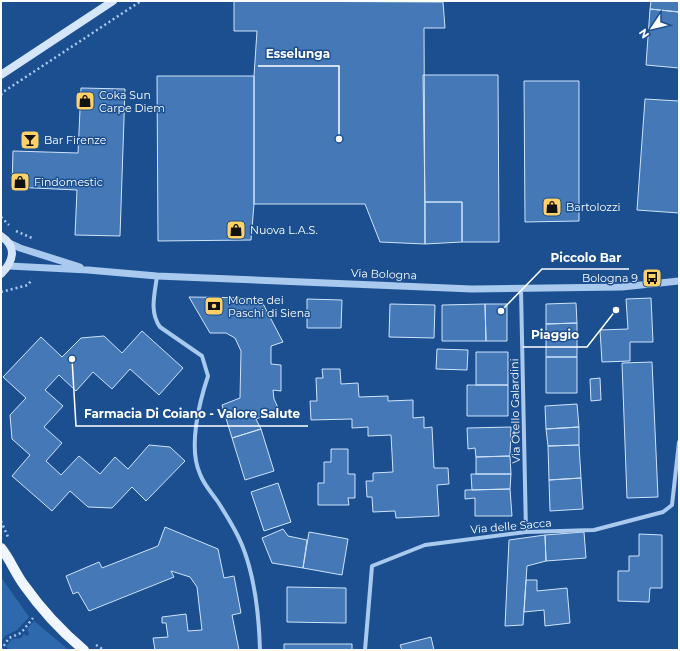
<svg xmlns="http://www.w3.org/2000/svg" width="680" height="651" font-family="Montserrat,sans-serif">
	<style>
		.green { fill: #2e69ad }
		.building { fill: #4478b7; stroke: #cfe3fa }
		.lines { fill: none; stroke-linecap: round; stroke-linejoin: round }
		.path { stroke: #a9c9ee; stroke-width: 2.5; stroke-dasharray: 2 3; stroke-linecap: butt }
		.minor { stroke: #a9c9ee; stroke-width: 4 }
		.tertiary { stroke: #a9c9ee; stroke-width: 7 }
		.secondary { stroke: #d6e6fa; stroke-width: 8 }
		.primary { stroke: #f0f6ff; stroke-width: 10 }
		.labels { text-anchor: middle; stroke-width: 3; stroke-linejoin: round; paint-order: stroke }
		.poi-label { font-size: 11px; fill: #fff; stroke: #1b4f8f; text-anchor: start }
		.street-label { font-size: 11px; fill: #fff; stroke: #1b4f8f }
		.leader { fill: none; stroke: #fff; stroke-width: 1.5 }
		.callout-dot { fill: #fff; stroke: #1b4f8f; stroke-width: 1.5 }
		.callout-label { font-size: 12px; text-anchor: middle; font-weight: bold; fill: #fff; stroke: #1b4f8f; stroke-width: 3; stroke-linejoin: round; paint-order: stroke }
	</style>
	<rect width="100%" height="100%" fill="#1b4f8f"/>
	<path class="green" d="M1,577L29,617L17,630L5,636L1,642Z
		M34,621L69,650H12L6,647L12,639L21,638L24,634L27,636L29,634L27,629Z"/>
	<path class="building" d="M234,1L443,2L445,28H424L425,244L380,242L365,204H254V76L257,31H234Z
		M651,1H679V12L650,9Z
		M650,9L679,12V68L646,65Z
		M423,75H498L499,242H462V202H425Z
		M157,76H254V204L251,240L158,241Z
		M524,81H579V221L525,222Z
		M81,88L125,89L120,236L75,235L77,190L12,187L13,151L78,153Z
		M645,99L679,101V213L637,210Z
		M425,202H462V242L425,244Z
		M189,297L260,298L283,342L271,346V364L281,365V391L273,390L274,399L279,410L256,419L261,429L232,438L222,405L240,398L241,351L235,338L226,333H210Z
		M651,298L653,342H630V361L602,362L600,330L628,329L626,299Z
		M307,299L342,300L341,328H307Z
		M576,303L577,323L546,324V304Z
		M390,304L435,305L434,338L389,337Z
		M485,304H507V341H486Z
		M485,304L486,341H442V305Z
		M577,323V357H546V324Z
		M142,331L183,368L159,395L130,369L112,389L93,372L76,391L59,375L45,390L63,406L44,427L62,443L46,461L61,475L79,456L100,474L115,457L128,469L149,445L170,447L185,461L146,501L132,487L112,508L88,507L70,491L52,511L12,476L30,455L12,439L10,415L26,398L3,377L41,337L62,357L81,338L104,336L122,353Z
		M437,349L468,350L467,370L436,369Z
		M476,352H508V385H476Z
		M546,357H577V393H546Z
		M652,362L658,497L627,498L622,363Z
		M322,369H340L341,384L358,383L359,397L388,396V401L413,400V418L424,417V428L432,427L434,468H448L449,484L437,485L439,516L396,518L395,511L373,512L372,497H367L366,481H373V473L393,472L391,435L368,436V427L352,428V419L311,420L310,401H317L316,378H323Z
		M600,378L601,400L591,401L590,379Z
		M467,385H508V416H467Z
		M577,404L579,427L546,429L545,406Z
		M511,427L510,456L476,457L475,448L468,449L467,428Z
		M579,427V445L548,446L546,429Z
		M261,429L274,471L245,480L232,438Z
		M579,445L581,478L549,480L548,446Z
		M331,449H348V474H355V498H348L349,505H318V483H324V462H331Z
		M510,456L511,474H476V457Z
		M471,474H511L510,489L472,490Z
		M581,478L583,509L550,511L549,480Z
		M278,483L291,522L264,531L251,492Z
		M510,489L512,516H475V498L465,499V490Z
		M165,527L218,549L224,578L234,576L241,613L232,615L239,650H155L153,638L168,637L166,623H162V617L186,614L188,631L202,630L197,587L190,577L171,571L174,577L89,611L78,592L73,594L66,576L99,562L102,568L158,546Z
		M283,529L288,536L307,540L303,568L272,563L262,538Z
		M309,532L348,539L342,575L303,568Z
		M584,532L586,558L546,561L545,535Z
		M639,534L662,535V588H650L649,602L618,601V571H629V556H639Z
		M545,535L546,561L527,566L523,625L505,626L509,540Z
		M526,580H537V591L567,588L570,623L545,626L544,610L524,612Z
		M287,587L346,588V623L287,622Z
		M431,637L434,650H402L400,645Z
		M284,644H352V650H284Z"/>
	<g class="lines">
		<path class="path" d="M1,95L3,92L141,1
			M1,217L9,225
			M16,231L32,238
			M1,292L28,285L32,279
			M1,521L8,537
			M96,645L104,650
			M1,650L9,638L21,633L33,618"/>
		<path class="minor" d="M157,276C155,293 149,312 160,327L202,356L208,376C199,403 188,448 200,474C204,485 212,493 218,502C227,516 236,530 242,545C255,577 259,615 260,650
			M521,290L526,532
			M365,650L372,566L425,545L526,532L594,530L663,512L672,505L679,442"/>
		<path class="tertiary" d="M9,243L20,248L80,267
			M9,266L88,270L157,276L472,289L622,287L679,281"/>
		<path class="secondary" d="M1,75L113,1
			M1,236C18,247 13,262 1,274"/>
		<path class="primary" d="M1,548C10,559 15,573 24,585C41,609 61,631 84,650"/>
	</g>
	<defs>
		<g id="shop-square" transform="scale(1)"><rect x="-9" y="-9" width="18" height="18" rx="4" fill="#ffd166" stroke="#1b4f8f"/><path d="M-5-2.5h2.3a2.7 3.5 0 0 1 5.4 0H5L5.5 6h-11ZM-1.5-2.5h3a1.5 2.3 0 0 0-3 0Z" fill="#111"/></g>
		<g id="bar-square" transform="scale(1)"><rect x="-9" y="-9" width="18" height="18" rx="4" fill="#ffd166" stroke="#1b4f8f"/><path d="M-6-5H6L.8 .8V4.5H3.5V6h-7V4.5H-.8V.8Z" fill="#111"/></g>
		<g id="bus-square" transform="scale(1)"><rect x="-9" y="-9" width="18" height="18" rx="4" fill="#ffd166" stroke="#1b4f8f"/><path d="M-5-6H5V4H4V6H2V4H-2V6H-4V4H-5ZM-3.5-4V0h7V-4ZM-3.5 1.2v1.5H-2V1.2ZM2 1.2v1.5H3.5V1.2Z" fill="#111"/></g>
		<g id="bank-square" transform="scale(1)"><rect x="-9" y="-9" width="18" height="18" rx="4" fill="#ffd166" stroke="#1b4f8f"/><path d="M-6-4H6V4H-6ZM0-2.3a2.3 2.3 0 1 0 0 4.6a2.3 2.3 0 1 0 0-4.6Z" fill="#111"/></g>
	</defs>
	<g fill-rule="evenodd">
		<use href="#shop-square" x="85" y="101"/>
		<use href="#bar-square" x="30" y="140"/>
		<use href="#shop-square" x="20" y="182"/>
		<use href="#shop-square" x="552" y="207"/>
		<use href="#shop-square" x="236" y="230"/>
		<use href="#bus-square" x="652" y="278"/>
		<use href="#bank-square" x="214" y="306"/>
	</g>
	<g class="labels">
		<g class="poi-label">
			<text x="99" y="99">Coka Sun<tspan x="99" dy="13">Carpe Diem</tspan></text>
			<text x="44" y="144">Bar Firenze</text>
			<text x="34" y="186">Findomestic</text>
			<text x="566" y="211">Bartolozzi</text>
			<text x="250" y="234">Nuova L.A.S.</text>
			<text x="638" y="282" text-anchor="end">Bologna 9</text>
			<text x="228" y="304">Monte dei<tspan x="228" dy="13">Paschi di Siena</tspan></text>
		</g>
		<g class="street-label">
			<text transform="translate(384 274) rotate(2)" y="4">Via Bologna</text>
			<text transform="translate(515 411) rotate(-91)" y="4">Via Otello Galardini</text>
			<text transform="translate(511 526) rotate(-5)" y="4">Via delle Sacca</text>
		</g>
	</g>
	<path class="leader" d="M339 139L339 66H258M501 311L542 269H629M616 310L587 347H523M72 359L76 426H308"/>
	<g class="callout-dot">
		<circle cx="339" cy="139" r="4"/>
		<circle cx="501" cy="311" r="4"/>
		<circle cx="616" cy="310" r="4"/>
		<circle cx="72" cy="359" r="4"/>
	</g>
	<g class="callout-label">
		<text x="298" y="58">Esselunga</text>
		<text x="586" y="262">Piccolo Bar</text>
		<text x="555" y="339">Piaggio</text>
		<text x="192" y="418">Farmacia Di Coiano - Valore Salute</text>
	</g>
	<rect width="680" height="651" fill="none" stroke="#ffffff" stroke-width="4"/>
	<g transform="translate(652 28) rotate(235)" stroke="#1b4f8f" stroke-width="3" paint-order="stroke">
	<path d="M0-3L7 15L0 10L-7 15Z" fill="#ffffff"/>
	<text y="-6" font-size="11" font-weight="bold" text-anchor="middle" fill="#ffffff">N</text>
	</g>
</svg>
